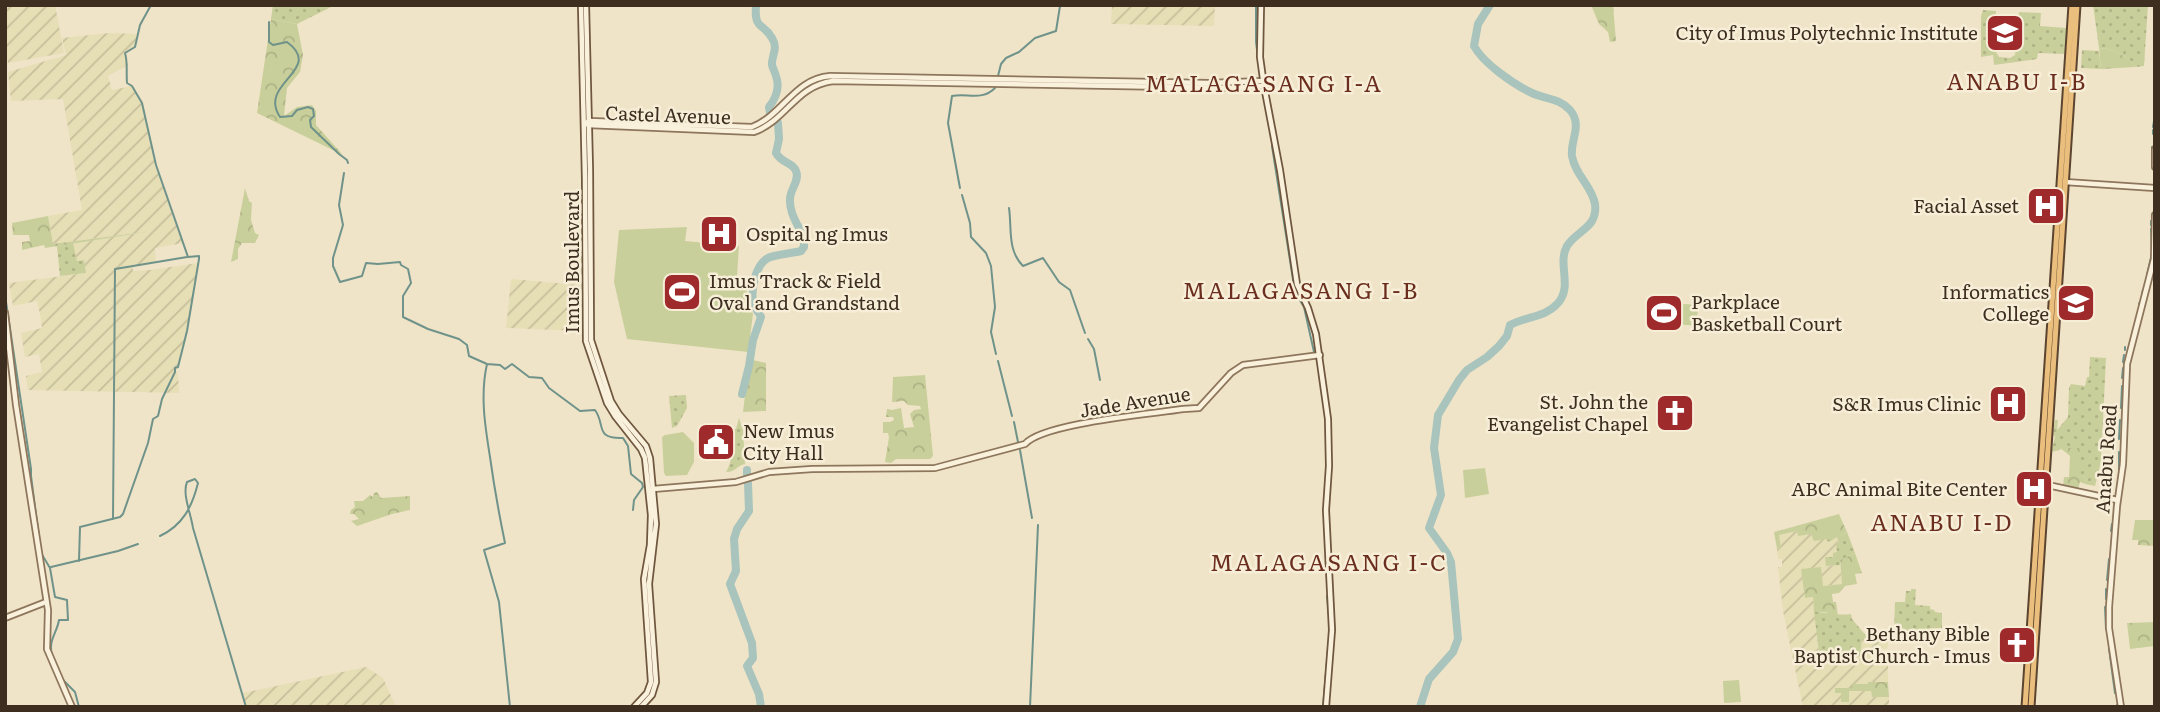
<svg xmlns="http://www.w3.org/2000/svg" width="2160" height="712" font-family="Literata,serif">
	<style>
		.farmland { fill: url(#farmland-furrows) }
		.grass { fill: url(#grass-dots) }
		.forest { fill: url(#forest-crowns) }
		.park { fill: #c9cf9b }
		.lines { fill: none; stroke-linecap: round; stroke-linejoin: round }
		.stream { stroke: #6f938a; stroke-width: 2 }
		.river { stroke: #a9c4bc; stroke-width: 8 }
		.tertiary-casing { stroke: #8d765c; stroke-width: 8 }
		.secondary-casing { stroke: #6f573f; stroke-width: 8 }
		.trunk-casing { stroke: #5b4430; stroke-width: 9 }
		.tertiary { stroke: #faf1dc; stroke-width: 4.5 }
		.secondary { stroke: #faf1dc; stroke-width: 4.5 }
		.trunk { stroke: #eabe7c; stroke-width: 5 }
		.labels { text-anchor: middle; stroke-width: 5; stroke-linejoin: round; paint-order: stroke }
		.poi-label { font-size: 19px; fill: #3d2e20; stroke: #f7eed8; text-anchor: end }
		.street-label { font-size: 19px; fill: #3d2e20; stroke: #f7eed8 }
		.quarter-label { font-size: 23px; letter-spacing: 2px; fill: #6b2e1e; stroke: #f7eed8 }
	</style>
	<defs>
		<pattern id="farmland-furrows" width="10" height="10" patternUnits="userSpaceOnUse" patternTransform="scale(1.75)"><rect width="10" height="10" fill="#e6deb5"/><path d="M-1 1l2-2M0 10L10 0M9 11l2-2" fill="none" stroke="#c6bf9b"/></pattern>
		<pattern id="grass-dots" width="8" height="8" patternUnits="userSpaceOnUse" patternTransform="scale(1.75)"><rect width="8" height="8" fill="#c9cf9b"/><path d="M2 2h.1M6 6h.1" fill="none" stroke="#aeb285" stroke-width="1.8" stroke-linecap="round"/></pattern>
		<pattern id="forest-crowns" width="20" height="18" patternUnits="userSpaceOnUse" patternTransform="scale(1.75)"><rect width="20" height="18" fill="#c9cf9b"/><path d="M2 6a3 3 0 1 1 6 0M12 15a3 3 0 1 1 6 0" fill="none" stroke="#aeb285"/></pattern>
	</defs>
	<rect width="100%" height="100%" fill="#f0e4c8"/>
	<path class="farmland" d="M5,5H55L64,53L8,63L5,49Z
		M1112,5H1215L1214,26L1111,24Z
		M110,33L137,34L135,47L125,53L128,65L108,76L112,90L132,86L142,103L156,165L183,243L155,248L156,262L133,266V271L150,270L198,263L185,343L178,367L175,368L178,374L179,393L28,390L26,376L42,372L39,354L25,357L21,333L42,328L40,314L37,301L13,306L9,283L86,273L84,260L77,261L73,243L152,231L53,244L48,216L82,210L63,99L11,101L8,72L66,55L62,38Z
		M511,279L580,285V331L506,328Z
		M1797,531L1827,538L1828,541L1837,537L1839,543L1837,552L1834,557H1826V566L1840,565L1842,584L1823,586L1805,598L1813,597L1819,652L1860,657L1862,639H1867L1871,633H1890L1887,649L1875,648L1873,659L1888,661V682H1868V684H1852V688L1835,693H1841L1849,702V691H1871L1872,697H1889V707H1803L1783,611L1778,567H1782V559H1778L1777,549L1781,548L1779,535Z
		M366,667L383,678L396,707H247L243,693Z"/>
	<path class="grass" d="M273,5H335L297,24L271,19Z
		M2093,5H2148L2144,66L2135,67C2128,55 2112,49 2099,48Z
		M1983,10L1996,11V14H1999L1996,52L1999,57L2010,58L2015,55L2019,12L2041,13L2040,26L2067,28L2065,54L2038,53L2037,59L1994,65L1993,55L1981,57V16Z
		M2082,50L2099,51L2101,69L2081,68Z
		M73,243L77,261L84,260L86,273L60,276L57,246Z
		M2090,357L2106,358L2101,462L2095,486L2085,484L2086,477L2081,476V448H2061L2060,450L2051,452L2055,437L2053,434L2055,420H2058L2057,430L2068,417L2069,388L2071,384L2085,386L2087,377H2089Z
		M686,395L687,408L677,426L672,428L669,396Z
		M739,418L743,430L745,464C737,465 736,472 726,472C735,456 732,444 723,432L736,429Z
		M1847,532L1855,553L1840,560V565L1826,566L1825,557H1833V553L1837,552L1836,544L1839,543L1837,537Z
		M1911,589H1916L1915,605L1930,606V609L1934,610L1935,612L1942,613V628L1894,632L1895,602H1905L1906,591H1911Z
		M1814,612C1828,612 1838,616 1851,614L1852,619L1867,637V639H1862L1860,657L1819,652Z"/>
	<path class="forest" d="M1591,5H1613L1616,41L1610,42L1608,32L1599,24Z
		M271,19L297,24L303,55L300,72L287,88L284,116L297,107L312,105L316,111V125L343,155L257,113Z
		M2099,48C2112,49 2128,55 2135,67L2101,69Z
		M245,188L249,201L252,203L251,220L255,233L259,235L255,243H242L238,249V259L231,262Z
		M48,216L53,244L152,231L45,248L44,245L22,250V242L30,241L29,235H13L12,223Z
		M748,359L766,363V411L743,412L747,378L743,377Z
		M925,375L933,456L930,459H896L891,463L885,462L889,437L888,433H883V422H890L894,420L893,417H886L887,409L892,410L901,408L904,428L914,427L910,414L914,410L921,409L920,406L908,405L904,401L892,402L893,377Z
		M2060,448H2081V476L2086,477L2085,484L2080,482L2078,489L2063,486L2064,477H2069L2070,456Z
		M377,492L381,498L410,496V510L392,514L357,526L351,521L359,519L354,514H350L351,510L355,507L354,501H363L370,495L373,497L374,493Z
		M1839,514L1847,532L1828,542L1826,539L1814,541L1811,534L1798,536L1797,531L1779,535L1781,548L1777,549L1774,532Z
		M2135,520H2153L2155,525V546L2138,545V540H2132Z
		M1855,553L1862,573L1855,574L1857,584L1845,586L1839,593L1832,594L1833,602H1836L1838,616L1825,612H1814L1813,597L1805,598L1801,569L1821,567L1823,586L1842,584L1840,560Z
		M2155,622V646L2130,649L2127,623Z
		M1868,682H1888L1889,697H1872L1871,691H1849V702H1841V693H1835V688H1851L1852,684H1868Z"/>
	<path class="park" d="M687,227L685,241L739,246L737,277L748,278L746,300L753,314L748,352L627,339L614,282L619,230Z
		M1658,302L1698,305L1697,326L1657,322Z
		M683,432L694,443V462L687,475L666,476L664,473L662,437L665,435Z
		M1485,468L1489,494L1465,498L1463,470Z
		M1739,680L1741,702L1724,703L1723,681Z"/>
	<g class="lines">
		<path class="stream" d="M234,5H235
			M1256,5V42L1259,66
			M269,22V42L273,45L287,42C325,70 257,83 280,117L292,116L297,110L308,107L313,109L314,116L310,120L311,127L339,154L347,160L348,163
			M998,76L1001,64L1006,58L1019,52L1035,38L1056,31L1060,6
			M2153,127L2155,115
			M2153,134V130
			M1272,146L1295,292L1304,307L1314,352
			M2152,158V147
			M344,173L339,205L343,225L333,258V266L340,282L362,276L366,263L378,264L400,262L401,265L408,269L411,283L403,296V317L428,329L459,339L467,345L469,356L487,364L500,365L505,369L512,364L529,377L542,378L549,388L580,411L595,410C606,425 594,439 623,438L628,446L631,474L642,483L643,487L634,500L633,510
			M960,188L948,123L952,96C968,93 982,101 995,88
			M962,195L970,223L971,237L986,253L991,266L995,307L991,332L996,354
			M1009,208C1012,228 1007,250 1023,266L1043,258L1059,282L1070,290L1085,333
			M2151,225V221
			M2147,275L2152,253L2151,229
			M2142,294L2143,290
			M5,295L31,469V476L41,553L50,568L55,597L67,600L68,620H59C57,633 48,640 52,655
			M2139,304L2140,302
			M1088,339L1094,349L1100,380
			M2125,350V347
			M998,361L1012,416
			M2123,362L2124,355
			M487,364C480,395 485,426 490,457C494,486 499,514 505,543L484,550L499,602L510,707
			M2122,378L2123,368
			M2121,408L2122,386
			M1014,422L1018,442
			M2119,439L2120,420
			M1020,450L1032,518
			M2119,469V452
			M113,519L115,269L187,257
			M2111,531L2112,524
			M160,536C183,525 192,507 198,483L195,479L187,482C182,494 191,514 193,528L246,707
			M79,561L80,527L120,517L123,514L148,443L153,419L158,416L162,399L175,372V368L178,367L187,331L199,259V256L188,257L156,165L142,103L132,86L127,83C126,73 128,63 125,53L135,47L140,25L151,5
			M51,567L118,551L138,544
			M2107,580L2109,559
			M1327,596L1330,626
			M2106,599V589
			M2105,607L2106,629
			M2109,648L2115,693
			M62,679L75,692L79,707
			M2117,705V707
			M1030,707L1038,525
			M1323,707L1328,649"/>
		<path class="river" d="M756,5C754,31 763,22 772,38C779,49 771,56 772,65C773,69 775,72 776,76C780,87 776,98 769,107L770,113
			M742,394L749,366L753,340L761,317C759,312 754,309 753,303C751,289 755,265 768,258C773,255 793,253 801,251L804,247C805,230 789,219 790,199C790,189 800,181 796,171C793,162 782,164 776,153L779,139L778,123
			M747,470V475
			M748,483L749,511L737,529L734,539L736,571L730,584L752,643L753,658L747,666L759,694L761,707
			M1420,707L1429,679L1453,652L1458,639L1451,562L1447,553L1429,528L1441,495L1434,448L1438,415L1459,380L1467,370L1487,357L1499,346L1507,336L1510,325C1526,316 1545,318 1558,303C1573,286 1557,264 1567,246C1577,230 1598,228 1595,204C1592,186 1575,175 1572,156C1570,140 1583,125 1570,110C1559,98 1545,99 1532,93C1513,84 1483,63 1474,46L1478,24L1490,5"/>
		<g class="tertiary-casing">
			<path id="tertiary" d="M586,123L589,121L752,127C783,115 794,79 830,76L1209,83L1263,81
				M588,125L754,132C787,120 795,86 833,81L1231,88L1264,86
				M2155,149V167
				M2065,182L2155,188
				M5,313L16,405L48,610L47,649L72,707
				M2043,484L2117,500
				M653,489L736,482L769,472L812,469L935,468L1025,444C1043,423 1152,414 1183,409L1199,408L1231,373L1243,365L1320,355
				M5,618L46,602
				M2121,707L2109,628V607L2117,506L2123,464L2127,364L2154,259L2155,215"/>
		</g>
		<g class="secondary-casing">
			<path id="secondary" d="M581,5L585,179L586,341L607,403L615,416L641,449L645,458L651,515L650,545L644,579L651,682L647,693L634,707
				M586,5L590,170L591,340L611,401L619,414L646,446L650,458L656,524L649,584L656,682L652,695L641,707
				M1261,5L1260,57L1264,86L1280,170L1297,284L1308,308L1316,334L1328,419L1329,466L1326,510L1332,630L1326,707"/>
		</g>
		<g class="trunk-casing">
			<path id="trunk" d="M2025,707L2072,5
				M2031,707L2077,5"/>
		</g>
		<use href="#tertiary" class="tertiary"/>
		<use href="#secondary" class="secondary"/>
		<use href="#trunk" class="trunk"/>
	</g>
	<defs>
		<g id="university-square" transform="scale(2.0125)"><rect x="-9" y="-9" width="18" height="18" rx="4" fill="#9e2a2b" stroke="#f7eed8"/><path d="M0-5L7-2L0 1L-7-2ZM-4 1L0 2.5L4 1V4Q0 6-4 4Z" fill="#fff"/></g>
		<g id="hospital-square" transform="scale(2.0125)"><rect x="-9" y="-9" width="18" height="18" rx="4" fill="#9e2a2b" stroke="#f7eed8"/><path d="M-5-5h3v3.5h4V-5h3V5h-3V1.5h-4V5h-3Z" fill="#fff"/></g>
		<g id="stadium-square" transform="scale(2.0125)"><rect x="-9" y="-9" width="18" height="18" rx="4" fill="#9e2a2b" stroke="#f7eed8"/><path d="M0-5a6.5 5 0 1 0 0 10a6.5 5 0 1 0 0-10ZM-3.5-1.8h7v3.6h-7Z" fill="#fff"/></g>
		<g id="church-square" transform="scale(2.0125)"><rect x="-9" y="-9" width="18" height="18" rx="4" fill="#9e2a2b" stroke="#f7eed8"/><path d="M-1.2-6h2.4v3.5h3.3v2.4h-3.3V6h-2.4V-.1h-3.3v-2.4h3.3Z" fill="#fff"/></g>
		<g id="civic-square" transform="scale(2.0125)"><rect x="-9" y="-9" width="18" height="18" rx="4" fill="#9e2a2b" stroke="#f7eed8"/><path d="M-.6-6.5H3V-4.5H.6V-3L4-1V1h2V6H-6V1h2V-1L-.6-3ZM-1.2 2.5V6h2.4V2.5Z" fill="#fff"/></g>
	</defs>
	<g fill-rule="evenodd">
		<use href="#university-square" x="2005" y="33"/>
		<use href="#hospital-square" x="2046" y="206"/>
		<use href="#hospital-square" x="719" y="234"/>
		<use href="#stadium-square" x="682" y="292"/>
		<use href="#university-square" x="2076" y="303"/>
		<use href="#stadium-square" x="1664" y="313"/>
		<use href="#hospital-square" x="2008" y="404"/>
		<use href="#church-square" x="1675" y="413"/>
		<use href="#civic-square" x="716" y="442"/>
		<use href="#hospital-square" x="2034" y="489"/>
		<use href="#church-square" x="2017" y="645"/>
	</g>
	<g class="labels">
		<g class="poi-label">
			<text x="1978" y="40">City of Imus Polytechnic Institute</text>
			<text x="2019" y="213">Facial Asset</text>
			<text x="746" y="241" text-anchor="start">Ospital ng Imus</text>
			<text x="709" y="288" text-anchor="start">Imus Track &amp; Field<tspan x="709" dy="22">Oval and Grandstand</tspan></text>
			<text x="2049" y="299">Informatics<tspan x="2049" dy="22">College</tspan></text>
			<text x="1691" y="309" text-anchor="start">Parkplace<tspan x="1691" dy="22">Basketball Court</tspan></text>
			<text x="1648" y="409">St. John the<tspan x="1648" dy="22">Evangelist Chapel</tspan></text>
			<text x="1981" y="411">S&amp;R Imus Clinic</text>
			<text x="743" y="438" text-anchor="start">New Imus<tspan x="743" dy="22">City Hall</tspan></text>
			<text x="2007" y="496">ABC Animal Bite Center</text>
			<text x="1990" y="641">Bethany Bible<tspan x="1990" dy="22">Baptist Church - Imus</tspan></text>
		</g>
		<g class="street-label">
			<text transform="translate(668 115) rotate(2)" y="7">Castel Avenue</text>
			<text transform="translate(572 262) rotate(-90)" y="7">Imus Boulevard</text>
			<text transform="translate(1135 402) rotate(-9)" y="7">Jade Avenue</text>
			<text transform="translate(2106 459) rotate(-86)" y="7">Anabu Road</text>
		</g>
		<g class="quarter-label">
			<text x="2017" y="90">ANABU I-B</text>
			<text x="1264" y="92">MALAGASANG I-A</text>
			<text x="1301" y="299">MALAGASANG I-B</text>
			<text x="1942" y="531">ANABU I-D</text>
			<text x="1329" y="571">MALAGASANG I-C</text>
		</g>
	</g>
	<rect width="2160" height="712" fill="none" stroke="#3d2e20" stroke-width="14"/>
</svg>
